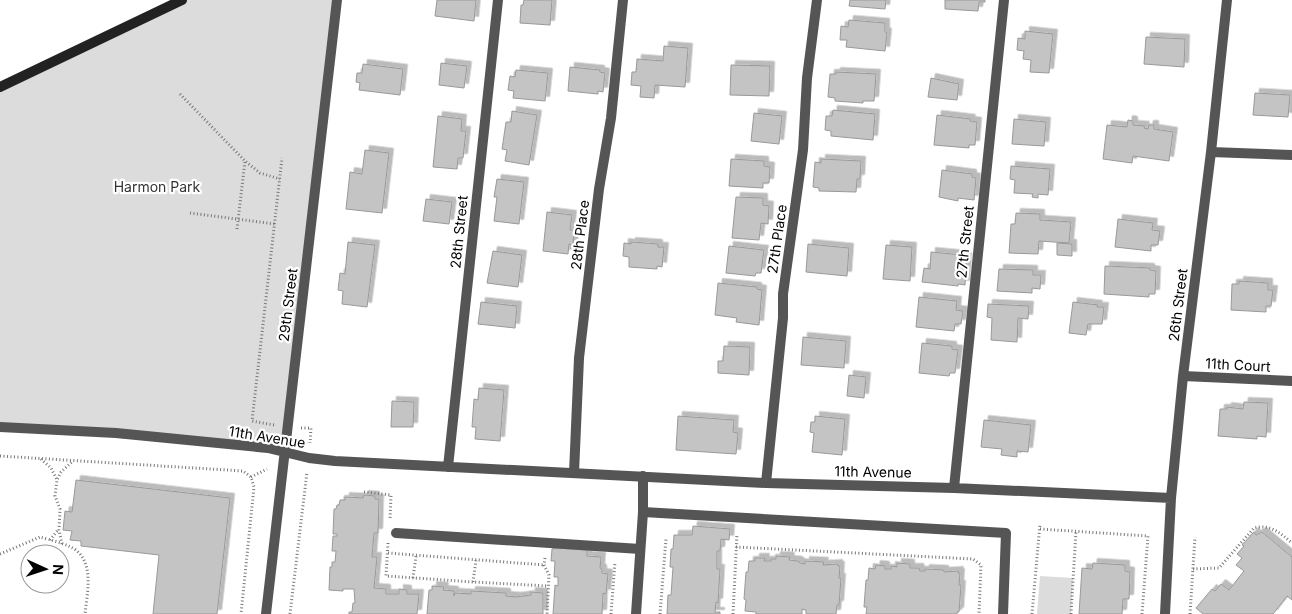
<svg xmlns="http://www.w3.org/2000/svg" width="1292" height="614" font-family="Inter,sans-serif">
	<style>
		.green { fill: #dcdcdc }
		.building { fill: #c4c4c4; stroke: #999; filter: url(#shadow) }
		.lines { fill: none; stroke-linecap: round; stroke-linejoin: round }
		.path { stroke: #777; stroke-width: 3; stroke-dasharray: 1 2.5; stroke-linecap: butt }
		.lane { stroke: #555; stroke-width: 10 }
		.street { stroke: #555; stroke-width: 10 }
		.secondary { stroke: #222; stroke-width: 10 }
		.labels { text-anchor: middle; stroke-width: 4.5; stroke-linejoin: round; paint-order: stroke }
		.park-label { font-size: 14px; fill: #333; stroke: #fff }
		.street-label { font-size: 14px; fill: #000; stroke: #fff }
	</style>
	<defs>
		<filter id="shadow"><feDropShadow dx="4.5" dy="-4.5" stdDeviation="0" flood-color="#0004"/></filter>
	</defs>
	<rect width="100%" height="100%" fill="#fff"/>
	<path class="green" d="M182,0H334L284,453L0,427V87Z
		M1040,576L1073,578L1071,614H1037Z"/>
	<path class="building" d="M437,0H476L474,21L435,16Z
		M524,0H552L550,25L520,23L521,5H523Z
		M850,0H886L885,9L849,6Z
		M945,0H985V2H979L978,11L945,9Z
		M849,20L885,23V32L887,33L885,51L846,47L847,40H840L841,26L848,27Z
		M1025,31L1053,34L1049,73L1030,72L1031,60L1023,59L1024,51L1017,50L1018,38L1025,39Z
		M1146,37L1185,39L1184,67L1144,64Z
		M664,46L688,48L685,87L655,85L654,98L640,97L641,86L631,85L632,72H636L637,59L663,61Z
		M441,63L467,66L464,88L439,85Z
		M363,64L403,69L400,95L359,90L360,83L356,82L357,73H362Z
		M731,65L770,66L769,96L730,95Z
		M570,67L600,70V72L605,73L603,92L598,91V94L568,91Z
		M516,70L548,73L545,101L513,98L514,91L508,90L510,76L515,77Z
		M836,72L876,74L874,101H863V103L835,101V98L828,97L830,74H836Z
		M931,78L959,84L957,100L928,97Z
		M1255,93L1290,95L1288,117L1253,115Z
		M833,110L875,114L873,140L831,136V131L825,130L826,116H832Z
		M512,111L537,115L529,165L505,161L507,150L502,149L506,122H511Z
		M754,113L782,116L779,144L751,141Z
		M937,115L971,119L970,121L977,122L975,145H969V148L934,145Z
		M438,116L462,119L461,131H466L463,158H458L457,169L433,167Z
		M1014,119L1046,122L1044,146L1012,144Z
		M1128,120L1133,121V125L1145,126L1144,128L1148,129L1149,125H1154V129L1173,132L1169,161L1133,156L1132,163L1103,159L1107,125L1127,127Z
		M365,150L389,153L382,213L346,209L350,172L362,174Z
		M731,159L764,161V166L770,167L769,183H763V188L729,186Z
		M821,159L861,161L860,179H857L856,192L819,191V188L813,187L815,162L821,163Z
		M1011,166L1050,169L1048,195L1038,194V198L1032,197L1033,194L1014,193L1015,180L1010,179Z
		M942,170L972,174V177L976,178L974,200L958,198V201L939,197Z
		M497,179L524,182L519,224L494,221L497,197H494Z
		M736,197L763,198V205L769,206L768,224L761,223L759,240L732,238Z
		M426,199L452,202L449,224L423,221Z
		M547,212L572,215L570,230H574L573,245L569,244L568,254L543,251Z
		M1016,213L1040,214V220L1071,222L1069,243L1039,241L1038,254L1009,253L1011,224H1015Z
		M1118,219L1153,223L1152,230L1160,231L1158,245H1151V251L1115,247Z
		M348,242L375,245L367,307L342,304L343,291L338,290L340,273L345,274Z
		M631,242L658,244V247H664L662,267L657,266V269L629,267V257L623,256L624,243L631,244Z
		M1057,243L1072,244V256L1057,255Z
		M808,244L849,248L847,276L806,272Z
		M886,245L912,247L910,281L883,279Z
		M729,246L764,250L761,273H756L755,276L726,273Z
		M493,251L522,255L518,287L487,283Z
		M931,252L962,255V257H967L965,285L958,284V286L922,282L924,268L930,269Z
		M1105,266L1150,268V270L1156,271L1155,294H1149V297L1104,294Z
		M999,269L1033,270V275H1041L1040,289L1032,288V293L997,291Z
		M1239,281L1268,283V290H1273L1271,306H1266V312L1231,310L1232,284H1239Z
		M718,283L757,287V289L762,290L759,325L736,322L737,318L715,315Z
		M919,297L957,301L956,310L963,311L961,324H955L954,331L916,327Z
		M481,302L517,306L515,328L478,324Z
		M1073,302L1098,305L1097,307H1104L1102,324H1088L1086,335L1069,333Z
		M988,304L1029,306L1028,319L1018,318L1017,342L991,340L992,318L987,317Z
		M803,337L846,341L844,368L801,365Z
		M922,343L952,346V349L958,350L955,373H950L949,376L919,373Z
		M724,346L750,347L749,375L718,373V361H723Z
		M849,375L866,377L864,398L847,396Z
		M479,388L504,390L500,441L475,439L476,427H472L474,399L478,400Z
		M392,401L414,402L413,427H391Z
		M1244,402L1268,403L1266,437L1257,436V439L1218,436L1220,409H1227V407L1243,409Z
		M678,416L734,420L733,432L738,433L736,454L676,450Z
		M815,416L845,419L842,455L812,452L814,433L810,432L811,422H815Z
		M984,420L1031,425L1028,452L1017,451V457L1001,455L1002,449L981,447Z
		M76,480L230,498L217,614H153L159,555L81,546V541L70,540L72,531L63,530L65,511L72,512Z
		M364,495L375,496V499H379L378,533H374L372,557H377L374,588L386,589V594H399V589L407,590V594H419L417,614H349V612H352L353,603H355L354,589H343V591L329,590L330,567H332V562H335L336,551H332L333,536H337V534H333L334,509H336L337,505H339L340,500H345V497L363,498Z
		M693,526L730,529L729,540L721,539L720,551H717V569H720L718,603L716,602L715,612H720V614H667L668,595H671L673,567H670L671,549H673L674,535H692Z
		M1254,532L1256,535L1262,532L1292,557V600L1287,596L1273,614H1203L1196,608L1212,589L1215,591L1221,584L1229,590L1244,571L1236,565L1242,558L1237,554L1244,546L1242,545Z
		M556,548L587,550V556L601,557L600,568L602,569V573L608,574L606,594L603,593L602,614H553L555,585L558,586V577H554L555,561H551L552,549Z
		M776,556L790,557L789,560L798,561L800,563L805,564V561L824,562L823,565L838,564V566H840L839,578H841L839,605H837L836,614H806V610L802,609V614H756V612L745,611L746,600L744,599L746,572H748L749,561H755V558H765L764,561H771V559H776Z
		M897,563L910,564V568H919L920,571H925V569L944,570V572L959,571L958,573H960L959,585H961L959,612H957V614H866L867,607H864L866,580H868L869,568L875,569L876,565L885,566V569H891V566L897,567Z
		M1093,563L1125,565V571L1130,572L1129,599H1123L1122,614H1079L1082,568L1092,569Z
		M432,586L444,587L443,590L454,591V596L455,593L471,594V591L506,593V596L516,597L531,595V592L543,593V614H427L429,590H432Z"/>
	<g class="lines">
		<path class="path" d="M180,94L245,161L260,173L280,179
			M190,213L275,224
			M237,229L245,161
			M274,425L252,421L282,158
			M301,428H311L310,443
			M0,456L243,471L251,477L254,487L241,614
			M41,459L51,468L57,480
			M251,477L267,469
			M364,492L391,495L390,520
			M1040,529L1148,536L1142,614
			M50,540L58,530
			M388,543L386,576L473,582L548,586
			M62,544L59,530L60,509L55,496L57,480L61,472L73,461
			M736,547L973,559L981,565L979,614
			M388,553L544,565
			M0,554L40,537C50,540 69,544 77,551C94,566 87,594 85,614
			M545,558L544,565L549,575L547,614
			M1193,569L1219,568L1254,528C1271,524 1280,533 1292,543
			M413,578L416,556
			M473,582L476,560
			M290,614L307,472
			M611,614L615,562
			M660,614L666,539
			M733,614L737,534
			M1032,614L1040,524
			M1071,614L1076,531
			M1190,614L1195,537"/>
		<path class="lane" d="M643,512L1006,533L1003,614
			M396,533L640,549"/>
		<path class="street" d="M1211,152L1292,155
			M1183,376L1292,381
			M0,427L116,433L268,448L309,458L335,461L766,483L954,488L1171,498
			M448,467L498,0
			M574,473L579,358L599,189L611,118L623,0
			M766,483L783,318V294L803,150L807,78L817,0
			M954,488L1004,0
			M266,614L337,0
			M636,614L643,512V476
			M1165,614L1171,498L1183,376L1211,152L1227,0"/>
		<path class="secondary" d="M0,87L182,0"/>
	</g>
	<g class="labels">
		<g class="park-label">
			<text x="157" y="192">Harmon Park</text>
		</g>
		<g class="street-label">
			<text transform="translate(459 232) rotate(-84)" y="5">28th Street</text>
			<text transform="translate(580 235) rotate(-83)" y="5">28th Place</text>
			<text transform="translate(777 239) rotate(-82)" y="5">27th Place</text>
			<text transform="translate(965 242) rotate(-84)" y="5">27th Street</text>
			<text transform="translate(288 305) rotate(-83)" y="5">29th Street</text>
			<text transform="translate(1178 305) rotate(-83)" y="5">26th Street</text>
			<text transform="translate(1238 365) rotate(3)" y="5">11th Court</text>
			<text transform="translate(267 437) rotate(9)" y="5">11th Avenue</text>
			<text transform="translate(873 472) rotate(1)" y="5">11th Avenue</text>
		</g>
	</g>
	<g transform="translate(45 569) rotate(93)"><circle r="24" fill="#ffffff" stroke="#999999"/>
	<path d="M0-4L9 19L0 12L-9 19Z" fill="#000000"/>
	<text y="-8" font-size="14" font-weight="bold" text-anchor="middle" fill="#000000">N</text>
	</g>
</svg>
